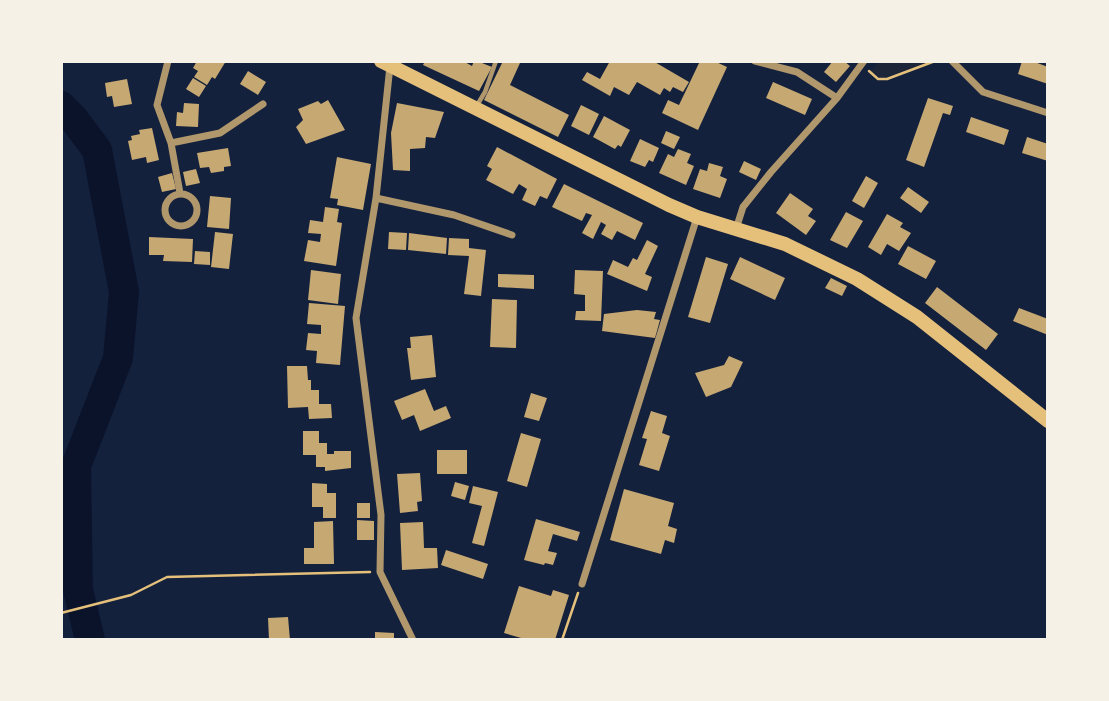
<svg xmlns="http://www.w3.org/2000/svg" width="1109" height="701" font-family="'Space Grotesk',sans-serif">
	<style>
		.green { fill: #1d2539 }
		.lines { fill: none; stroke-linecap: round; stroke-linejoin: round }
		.river { stroke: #0b132b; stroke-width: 30 }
		.building { fill: #c6a872 }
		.path { stroke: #e5c07b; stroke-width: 2.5 }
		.service { stroke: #b1986c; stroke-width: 4.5 }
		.minor { stroke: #b1986c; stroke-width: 7 }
		.primary { stroke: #e5c07b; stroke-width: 14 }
	</style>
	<rect width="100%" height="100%" fill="#14213d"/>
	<path class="green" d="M879,61H931L886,77H879L871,71Z"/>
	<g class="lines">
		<path class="river" d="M61,106L73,118L97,150L124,292L118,358L76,466L78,590L90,640"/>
	</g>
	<path class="building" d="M197,61H226L215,79L212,77L207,85L194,77L198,71L193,68Z
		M425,61H463L472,66L474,61H477L492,67L479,91L423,65Z
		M503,61L520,63L510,85L569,115L558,137L484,100Z
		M610,61H653L689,82L683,92L673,87L670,92L664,88L660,95L637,82L629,95L614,87L610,96L582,80L587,72L600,79Z
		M700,61H714L727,67L698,130L662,113L668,100L679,105Z
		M833,61H844L850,66L836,82L824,72Z
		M1022,61H1032L1048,67V84L1018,74Z
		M248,71L266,82L258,95L240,84Z
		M193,78L206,86L199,97L186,89Z
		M127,79L132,104L114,107L112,96L107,97L105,83Z
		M773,82L812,99L805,115L766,98Z
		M928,98L953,106L950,115L943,113L924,167L906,160Z
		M328,100L345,130L306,144L296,127L303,120L298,109L318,101L321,104Z
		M184,103L199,104L198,127L176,126L177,112L183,113Z
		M397,103L444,112L435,138L426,137L425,148L410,149V171L393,170L391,133Z
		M581,105L599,114L589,135L571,126Z
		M604,116L630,130L621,147L618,145L615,149L593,137Z
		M971,117L1009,130L1004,145L966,132Z
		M152,128L159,160L147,163L146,157L132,160L128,141L132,140L131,136L140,134L139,130Z
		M666,131L680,137L674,149L661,143Z
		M1027,137L1048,144V161L1022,153Z
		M640,139L659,148L653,162L649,160L645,167L630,161Z
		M497,147L557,179L547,199L540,196L535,206L522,200L527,189L519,184L513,194L486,180L492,169L487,166Z
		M228,148L231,166L224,167V171L211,173L209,167L200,168L197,153Z
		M678,149L691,154L687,163L694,166L686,185L659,173L668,154L674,157Z
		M337,157L371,164L363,210L337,205L338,199L330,198Z
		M744,161L761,169L756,180L739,172Z
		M709,163L723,167L720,176L727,179L720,198L693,189L700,169L707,171Z
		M196,169L200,183L186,186L183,172Z
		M172,173L176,189L162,192L158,177Z
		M866,176L878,183L864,208L852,201Z
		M564,184L643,223L635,240L617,231L612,240L601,234L606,225L601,222L593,239L582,233L592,215L586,213L582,221L552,207Z
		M908,187L929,202L921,213L900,198Z
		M790,193L813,209L808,216L816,221L806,235L776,213Z
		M210,196L231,198L229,229L207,227Z
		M325,207L339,209L337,222L342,223L336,266L304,261L308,240L320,242L321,234L308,233L310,220L323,222Z
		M846,212L863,221L847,248L830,240Z
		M887,214L903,223L900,227L911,233L899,251L887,244L881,255L868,247Z
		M215,232L233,234L229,269L211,267Z
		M389,232L407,233L406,250L388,249Z
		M409,233L447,238L446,254L408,250Z
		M149,237L193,239L192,262L163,261L164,255H149Z
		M449,238L469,239V248L486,250L481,296L464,294L469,256L448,255Z
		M647,240L658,246L645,274L652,277L647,291L607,274L613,260L628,267L633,258L637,260Z
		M908,246L936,261L926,279L898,264Z
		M195,251L210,252V265L194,264Z
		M706,257L728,264L710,323L688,317Z
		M740,257L785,278L775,300L730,279Z
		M311,270L341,274L338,304L308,300Z
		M575,270L603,271L601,321L575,320L576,311H585V295L574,294Z
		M498,274L534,275V289L498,287Z
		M831,278L847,286L842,296L825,288Z
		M937,287L998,334L986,350L925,303Z
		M492,299L517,300L516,348L490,347Z
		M309,303L345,306L340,365L316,363L317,351L306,350L308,333L321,334V325L307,324Z
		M1019,308L1048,319V335L1013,321Z
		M637,310L656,312L654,319L660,320L655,338L602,331L604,314Z
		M432,335L436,377L411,380L407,348H411L410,337Z
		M729,356L743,362L731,387L706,397L695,373L724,365Z
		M287,366H307L308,380H311V390H319V404H331L332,418L309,419L308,407L288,408Z
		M425,389L434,411L446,406L451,418L420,431L414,415L402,420L394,401Z
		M531,393L547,398L539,421L524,417Z
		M651,411L667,416L662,433L670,436L659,471L639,465L647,439L642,438Z
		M303,431H319V443H327V454H334V451H351V468L325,471V467H316V455H303Z
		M521,433L541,439L527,487L507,481Z
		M437,450H467V474H437Z
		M420,473L422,501L417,502L418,511L400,513L397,474Z
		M455,482L469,486L465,500L451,496Z
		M312,483L327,484V493H336V518H323V507H312Z
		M473,486L498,492L484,546L472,543L482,506L469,503Z
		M624,489L674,503L668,526L677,529L674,543L665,540L661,554L610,540Z
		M357,503H370V518H357Z
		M536,519L580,532L577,541L553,534L548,551L557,553L553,565L545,563L544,565L524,560Z
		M357,520L374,521V540H357Z
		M333,521L334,564H304V548H314V522Z
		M423,522L424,548H437L438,568L402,570L400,523Z
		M446,550L488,564L483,579L441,565Z
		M519,586L551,596L553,590L569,595L555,640L537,638L528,640L504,633Z
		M288,617L290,640H269L268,618Z
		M375,632L394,633V640H375Z"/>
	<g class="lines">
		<path class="path" d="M869,71L878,79H887L935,61
			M61,613L131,595L167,577L370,572
			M562,640L578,593"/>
		<path class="service" d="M476,107L485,92L496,61"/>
		<path class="minor" d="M168,61L157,105L171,143L180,193
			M755,61L797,72L837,98
			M952,61L983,92L1048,113
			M390,66L376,198L356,318L381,515L380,572L413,640
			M171,143L220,133L263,104
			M165 210a16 16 0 1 1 32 0a16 16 0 1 1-32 0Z
			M376,198L454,215L512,235
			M736,229L743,207L771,172L837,98L864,61
			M582,584L697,217"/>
		<path class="primary" d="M381,61L669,205L697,217L785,244L857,279L917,317L1048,421"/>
	</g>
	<rect width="1109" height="701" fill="none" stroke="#f6f1e7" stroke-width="126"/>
</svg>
